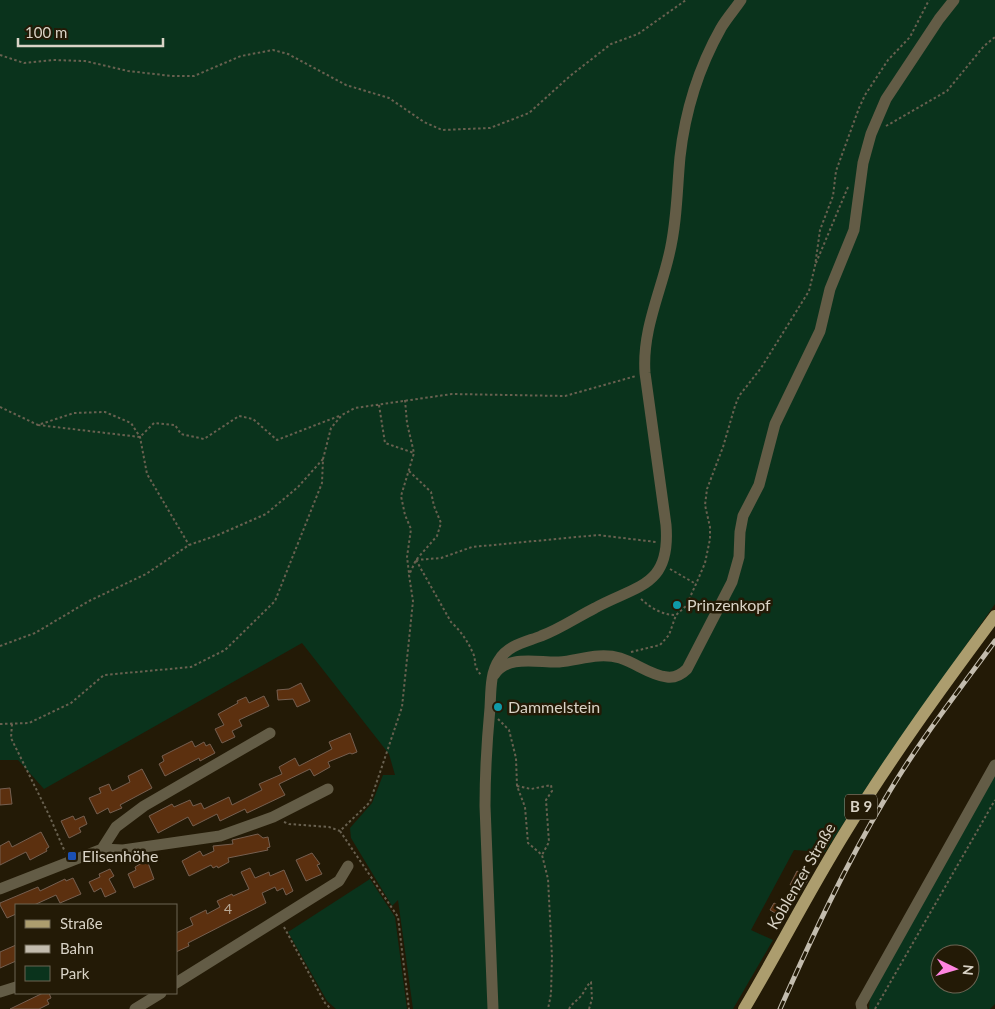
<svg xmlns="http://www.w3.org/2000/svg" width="995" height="1009" font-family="Lato,sans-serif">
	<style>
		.green { fill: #0a331c; fill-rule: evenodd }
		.building { fill: #5c300f; stroke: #755f50 }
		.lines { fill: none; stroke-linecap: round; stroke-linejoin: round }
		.path { stroke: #696150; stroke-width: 2; stroke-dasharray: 2.5 2.5; stroke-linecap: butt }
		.minor { stroke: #635c46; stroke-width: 11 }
		.major { stroke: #ac9d6e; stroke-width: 12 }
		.rail-casing { stroke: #c3bcae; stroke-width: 5 }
		.rail { stroke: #231a06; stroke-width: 3; stroke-dasharray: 9; stroke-linecap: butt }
		.culture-dot { fill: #0f9aa8; stroke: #231a06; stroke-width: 2 }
		.transit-dot { fill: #1a4fb4; stroke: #231a06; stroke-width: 2 }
		.labels { text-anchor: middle; stroke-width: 5; stroke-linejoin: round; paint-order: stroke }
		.number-label { font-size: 14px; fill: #baaa98 }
		.shield { fill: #231a06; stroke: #a29c8c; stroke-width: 1 }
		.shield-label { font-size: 15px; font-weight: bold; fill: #d9d3c6 }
		.poi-label { font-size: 16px; fill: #d9d3c6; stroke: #231a06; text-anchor: start }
		.street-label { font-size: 16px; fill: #d9d3c6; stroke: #231a06 }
	</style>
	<rect width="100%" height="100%" fill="#231a06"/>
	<path class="green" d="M0,0H995V604L874,776L825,852L794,850L751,930L773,940L733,1009H413L398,900L392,906L351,838L350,828L372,803L383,775H395L389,754L302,643L44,789L18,760H0Z
		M995,773V1004L990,1009H869L870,997ZM940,954H970V984H940Z
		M370,879L395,917L407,1009H336L327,1001L288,932Z"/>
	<path class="building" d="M301,683L310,701L297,707L293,699L278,700L277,690L289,689Z
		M264,696L269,706L239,720L242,726L232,731L235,737L222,743L215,729L224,725L218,714L238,703L237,701L246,697L249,703Z
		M350,733L357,752L352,754L350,753L328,762L330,767L314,776L310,769L279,784L285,795L247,813L245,809L220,821L217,814L193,826L188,817L158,833L149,816L172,804L174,807L190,800L193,806L201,803L204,809L229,797L232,805L262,790L259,784L282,774L279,767L295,758L299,766L332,749L329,742Z
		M192,741L195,747L204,742L206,746L210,744L215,753L200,761L199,758L165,776L159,764L164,761L162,756Z
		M142,769L152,788L120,805L122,808L110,813L108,808L97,814L89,798L101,793L99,788L109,784L112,791L130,782L128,776Z
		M10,788L12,804L0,805V789Z
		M73,816L75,820L84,816L87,824L79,828L81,832L69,838L61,821Z
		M41,832L49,847L46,849L47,851L30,860L26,852L0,865V846L9,841L12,847Z
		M258,834L263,838L268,837L270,847L267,848L268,850L228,858L229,862L218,868L217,866L213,868L211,865L189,876L182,861L200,851L203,856L214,851L213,846L233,844L232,840Z
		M312,853L320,864L317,865L322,874L306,881L296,860Z
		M147,860L154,879L134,888L128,874L136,870L135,867Z
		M250,868L255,878L269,872L270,876L284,870L293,891L286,895L283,888L277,891L275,887L262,893L266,903L188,943L189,946L176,952V933L193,925L190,918L206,910L207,914L220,907L217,901L232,894L233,896L249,889L241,872Z
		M110,869L114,876L109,879L116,892L105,897L101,888L94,892L89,882L100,877L99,874Z
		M797,871L809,878L801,891L790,885Z
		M73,878L81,894L60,903L56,895L34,905H16V914L7,918L0,905V903L38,887L40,891L65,879L66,881Z
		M774,903L789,911L784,918L770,910Z
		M16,945V961L0,968V952Z
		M43,993H49L51,998L47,1000L49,1004L39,1009H10Z"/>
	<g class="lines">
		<path class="path" d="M0,55L24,63L53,60L85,61L128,71L172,76H194L241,56L273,50L288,54L346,85L389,98L424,122L442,130L490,128L529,113L570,76L611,44L638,34L686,0
			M886,126L947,91L984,46L995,37
			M816,263L848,187
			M405,400L407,423L414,453L401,496L405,515L411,529L407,557L409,573
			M379,405L385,443L414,453
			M0,407L38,425L74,413L105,412L131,423L140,437L147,474L189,545
			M38,425L140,437L154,423L175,425L181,434L204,439L239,416L253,419L277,440L339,416
			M409,471L431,492L434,506L441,523L437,536L416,560L409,575L413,601L402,707L370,802L340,831L398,917L409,1009
			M416,560L441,558L472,547L598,535L656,542
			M416,560L451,622C459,629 467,640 472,651C478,662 471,664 482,676
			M670,569L696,584
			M641,599C651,608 662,615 676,615
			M0,646L35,633L89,601L146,574L189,545L218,535L266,514L298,487L323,459
			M631,652L660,645L669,635L676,615L686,606L696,584L705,563L710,539V527L705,505L707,489L723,447L735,406L739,396L761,368L809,291L815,266L820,230L833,196L836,171L859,108L865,95L888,60L910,37L929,0
			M498,719L509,730L516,758L517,786L525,807L528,843L542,855L548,879L552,957L551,994L548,1009
			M0,724L29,723L71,703L104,675L191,667L225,650L275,601L322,483L323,459L331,428L342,415L355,408L452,394L565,396L636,376
			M12,724L11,738L49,815L65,852
			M517,786L531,789L551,785L552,791L546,800L549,842L542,855
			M284,822L289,824L329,827L340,831
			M284,927L325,1003L331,1009
			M569,1009C572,1003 577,1001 581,996C585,991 586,986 591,982L592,999L589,1009
			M875,1009L995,800"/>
		<path class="minor" d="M494,675C507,654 539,663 559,662C580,660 599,652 620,658C636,663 650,675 667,677C675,678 681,675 687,669L732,582L739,557L740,532L743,516L759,485L775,424L820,331L830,289L854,230L863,163L871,134L886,99L939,19L954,0
			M102,849L116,827L144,806L270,733
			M0,889L102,849L123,850L220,836L273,817L328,789
			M176,983L339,881L348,866
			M0,992L16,987
			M135,1009L161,993
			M493,1009L485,806C485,773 487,740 490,708C491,692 490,673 499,660C508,645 526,642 541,636C560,629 577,617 595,608C637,585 671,587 666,525L645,373C642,331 660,294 669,255C677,223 677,189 680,157C685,112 699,67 721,28C727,18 735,9 741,0
			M862,1009L861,1004L995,765"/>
		<path class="major" d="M744,1009C779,950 810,889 846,831C892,756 943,686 995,616"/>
		<g class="rail-casing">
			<path id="rail" d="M780,1009C812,937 845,866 885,799C917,744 957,693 995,641"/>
		</g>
		<use href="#rail" class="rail"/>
	</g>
	<g class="culture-dot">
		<circle cx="677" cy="605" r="5"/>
		<circle cx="498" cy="707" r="5"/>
	</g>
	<rect class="transit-dot" x="67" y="851" width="10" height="10" rx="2.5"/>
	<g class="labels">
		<g class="number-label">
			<text x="228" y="914">4</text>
		</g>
		<rect class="shield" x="845" y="794.5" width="32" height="25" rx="4"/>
		<g class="shield-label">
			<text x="861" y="812">B 9</text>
		</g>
		<g class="poi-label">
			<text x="687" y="611">Prinzenkopf</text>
			<text x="508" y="713">Dammelstein</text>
			<text x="82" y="862">Elisenhöhe</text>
		</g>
		<g class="street-label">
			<text transform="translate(801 876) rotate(-60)" y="6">Koblenzer Straße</text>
		</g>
	</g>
	<rect x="15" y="904" width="162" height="90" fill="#231a06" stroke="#6c6453"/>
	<rect x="25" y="920" width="25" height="8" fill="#ac9d6e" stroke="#6c6453"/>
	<text x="60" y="929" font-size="15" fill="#d9d3c6">Straße</text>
	<rect x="25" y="945" width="25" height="8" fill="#c3bcae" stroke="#6c6453"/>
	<text x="60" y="954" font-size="15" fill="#d9d3c6">Bahn</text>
	<rect x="25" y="966" width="25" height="15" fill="#0a331c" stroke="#6c6453"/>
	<text x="60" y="979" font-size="15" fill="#d9d3c6">Park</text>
	<g transform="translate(955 969) rotate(95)"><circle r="24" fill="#231a06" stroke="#6c6453"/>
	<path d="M0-4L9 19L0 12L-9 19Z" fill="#fe85e0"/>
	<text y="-8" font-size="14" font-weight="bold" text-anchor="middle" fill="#d9d3c6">N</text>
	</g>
	<path d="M18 38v8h145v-8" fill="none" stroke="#d9d3c6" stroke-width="2.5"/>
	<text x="25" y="38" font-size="15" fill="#d9d3c6" stroke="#231a06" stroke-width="4" paint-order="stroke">100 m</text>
</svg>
